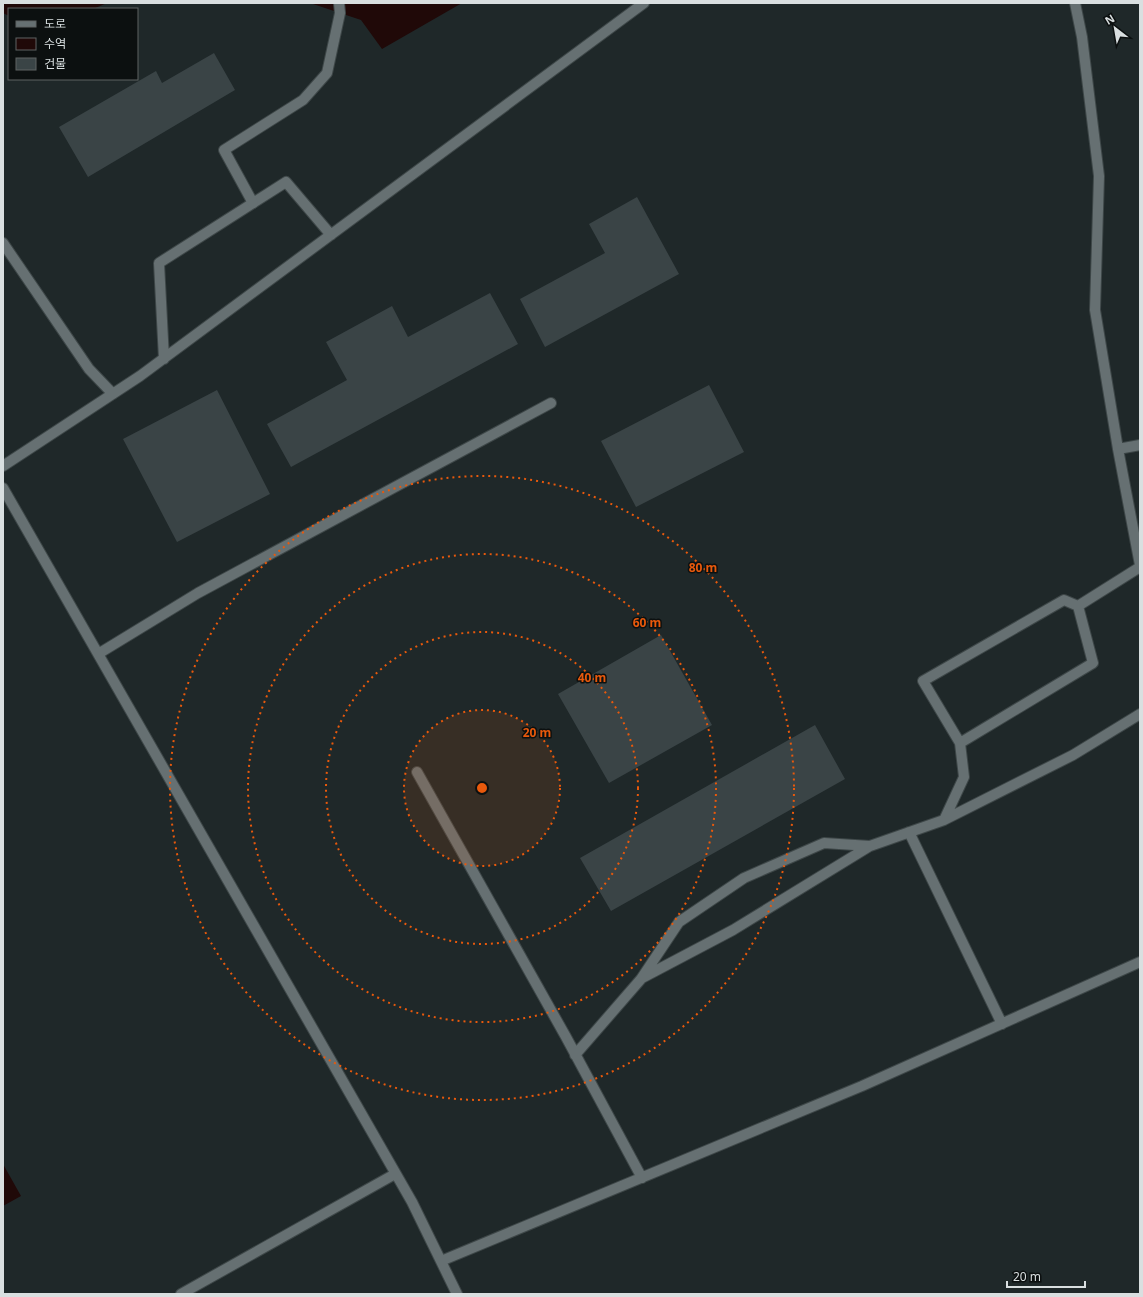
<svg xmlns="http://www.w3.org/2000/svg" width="1143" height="1297" font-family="'Noto Sans','Noto Sans KR',sans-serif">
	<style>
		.water { fill: #200908 }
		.building { fill: #3a4446 }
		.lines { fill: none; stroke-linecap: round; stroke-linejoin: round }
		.lane-casing { stroke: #3e4748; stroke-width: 12 }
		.street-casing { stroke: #3e4748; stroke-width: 12 }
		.lane { stroke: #667072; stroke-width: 10 }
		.street { stroke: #667072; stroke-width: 10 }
		.ring { fill: none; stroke: #e8590c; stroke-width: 2; stroke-dasharray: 2 4 }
		.centre { fill: #e8590c; stroke: #0c1010; stroke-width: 2 }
		.ring-label { font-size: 12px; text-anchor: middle; font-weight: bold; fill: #e8590c; stroke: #0c1010; stroke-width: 3; stroke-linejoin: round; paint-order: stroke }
	</style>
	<rect width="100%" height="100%" fill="#1f2829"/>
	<path class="water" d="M3,3H107L93,9H9V16L3,13Z
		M310,3H462L382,49L361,20Z
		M3,1164L21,1196L3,1206Z"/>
	<path class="building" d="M214,53L235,90L88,177L59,127L156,71L162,83Z
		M637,197L679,274L545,347L520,299L605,253L589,224Z
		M490,293L518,344L291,467L267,424L347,380L326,342L392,306L408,337Z
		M709,385L744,452L636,507L601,441Z
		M217,390L270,494L177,542L123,439Z
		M661,635L712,725L609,783L558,694Z
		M815,725L845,779L611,911L580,858Z"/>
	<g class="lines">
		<g class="lane-casing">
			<path id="lane" d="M1075,3L1082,37L1099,176L1095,310L1118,449L1140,565
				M3,243L89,369L113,394
				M164,359L159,263L286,182L331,235
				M1118,449L1140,445
				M3,466L140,376L644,3
				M3,488L412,1202L457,1294
				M1064,600L1078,606L1093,663L960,743L923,681Z
				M1078,606L1140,567
				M98,654L198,593L551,403
				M417,772L566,1037L642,1178
				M944,820L964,777L960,743
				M909,832L1002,1024
				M642,978L733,930L870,846
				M575,1055L641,979L679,922L744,878L824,843L870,846L944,820L1073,755L1140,714
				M441,1261L862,1086L1140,962
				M181,1294L395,1174"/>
		</g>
		<g class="street-casing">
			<path id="street" d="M253,203L224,150L303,100L327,73L340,13L339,3"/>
		</g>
		<use href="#lane" class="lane"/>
		<use href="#street" class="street"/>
	</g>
	<circle cx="482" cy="788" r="78" fill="#e8590c" fill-opacity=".12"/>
	<g class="ring">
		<circle cx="482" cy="788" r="78"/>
		<circle cx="482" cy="788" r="156"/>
		<circle cx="482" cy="788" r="234"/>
		<circle cx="482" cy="788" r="312"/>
	</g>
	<circle cx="482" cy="788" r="6" class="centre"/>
	<g class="ring-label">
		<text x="703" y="572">80 m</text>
		<text x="647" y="627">60 m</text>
		<text x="592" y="682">40 m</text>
		<text x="537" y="737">20 m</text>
	</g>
	<rect width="1143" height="1297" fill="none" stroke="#d9dfe0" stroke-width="8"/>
	<rect x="8" y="8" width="130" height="72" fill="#0c1010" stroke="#5e6363"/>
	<rect x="16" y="21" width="20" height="6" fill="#667072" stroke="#5e6363"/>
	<text x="44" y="28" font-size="12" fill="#d9dfe0">도로</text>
	<rect x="16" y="38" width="20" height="12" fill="#200908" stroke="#5e6363"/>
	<text x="44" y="48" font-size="12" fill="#d9dfe0">수역</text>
	<rect x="16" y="58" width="20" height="12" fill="#3a4446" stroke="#5e6363"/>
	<text x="44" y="68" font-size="12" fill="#d9dfe0">건물</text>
	<g transform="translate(1115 28) rotate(329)" stroke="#0c1010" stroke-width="3" paint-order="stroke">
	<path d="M0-3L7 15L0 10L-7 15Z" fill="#d9dfe0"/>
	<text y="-6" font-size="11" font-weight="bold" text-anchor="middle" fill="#d9dfe0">N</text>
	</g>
	<path d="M1007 1281v6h78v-6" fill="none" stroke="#d9dfe0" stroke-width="2"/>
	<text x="1013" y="1281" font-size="12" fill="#d9dfe0" stroke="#0c1010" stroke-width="3" paint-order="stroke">20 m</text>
</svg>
